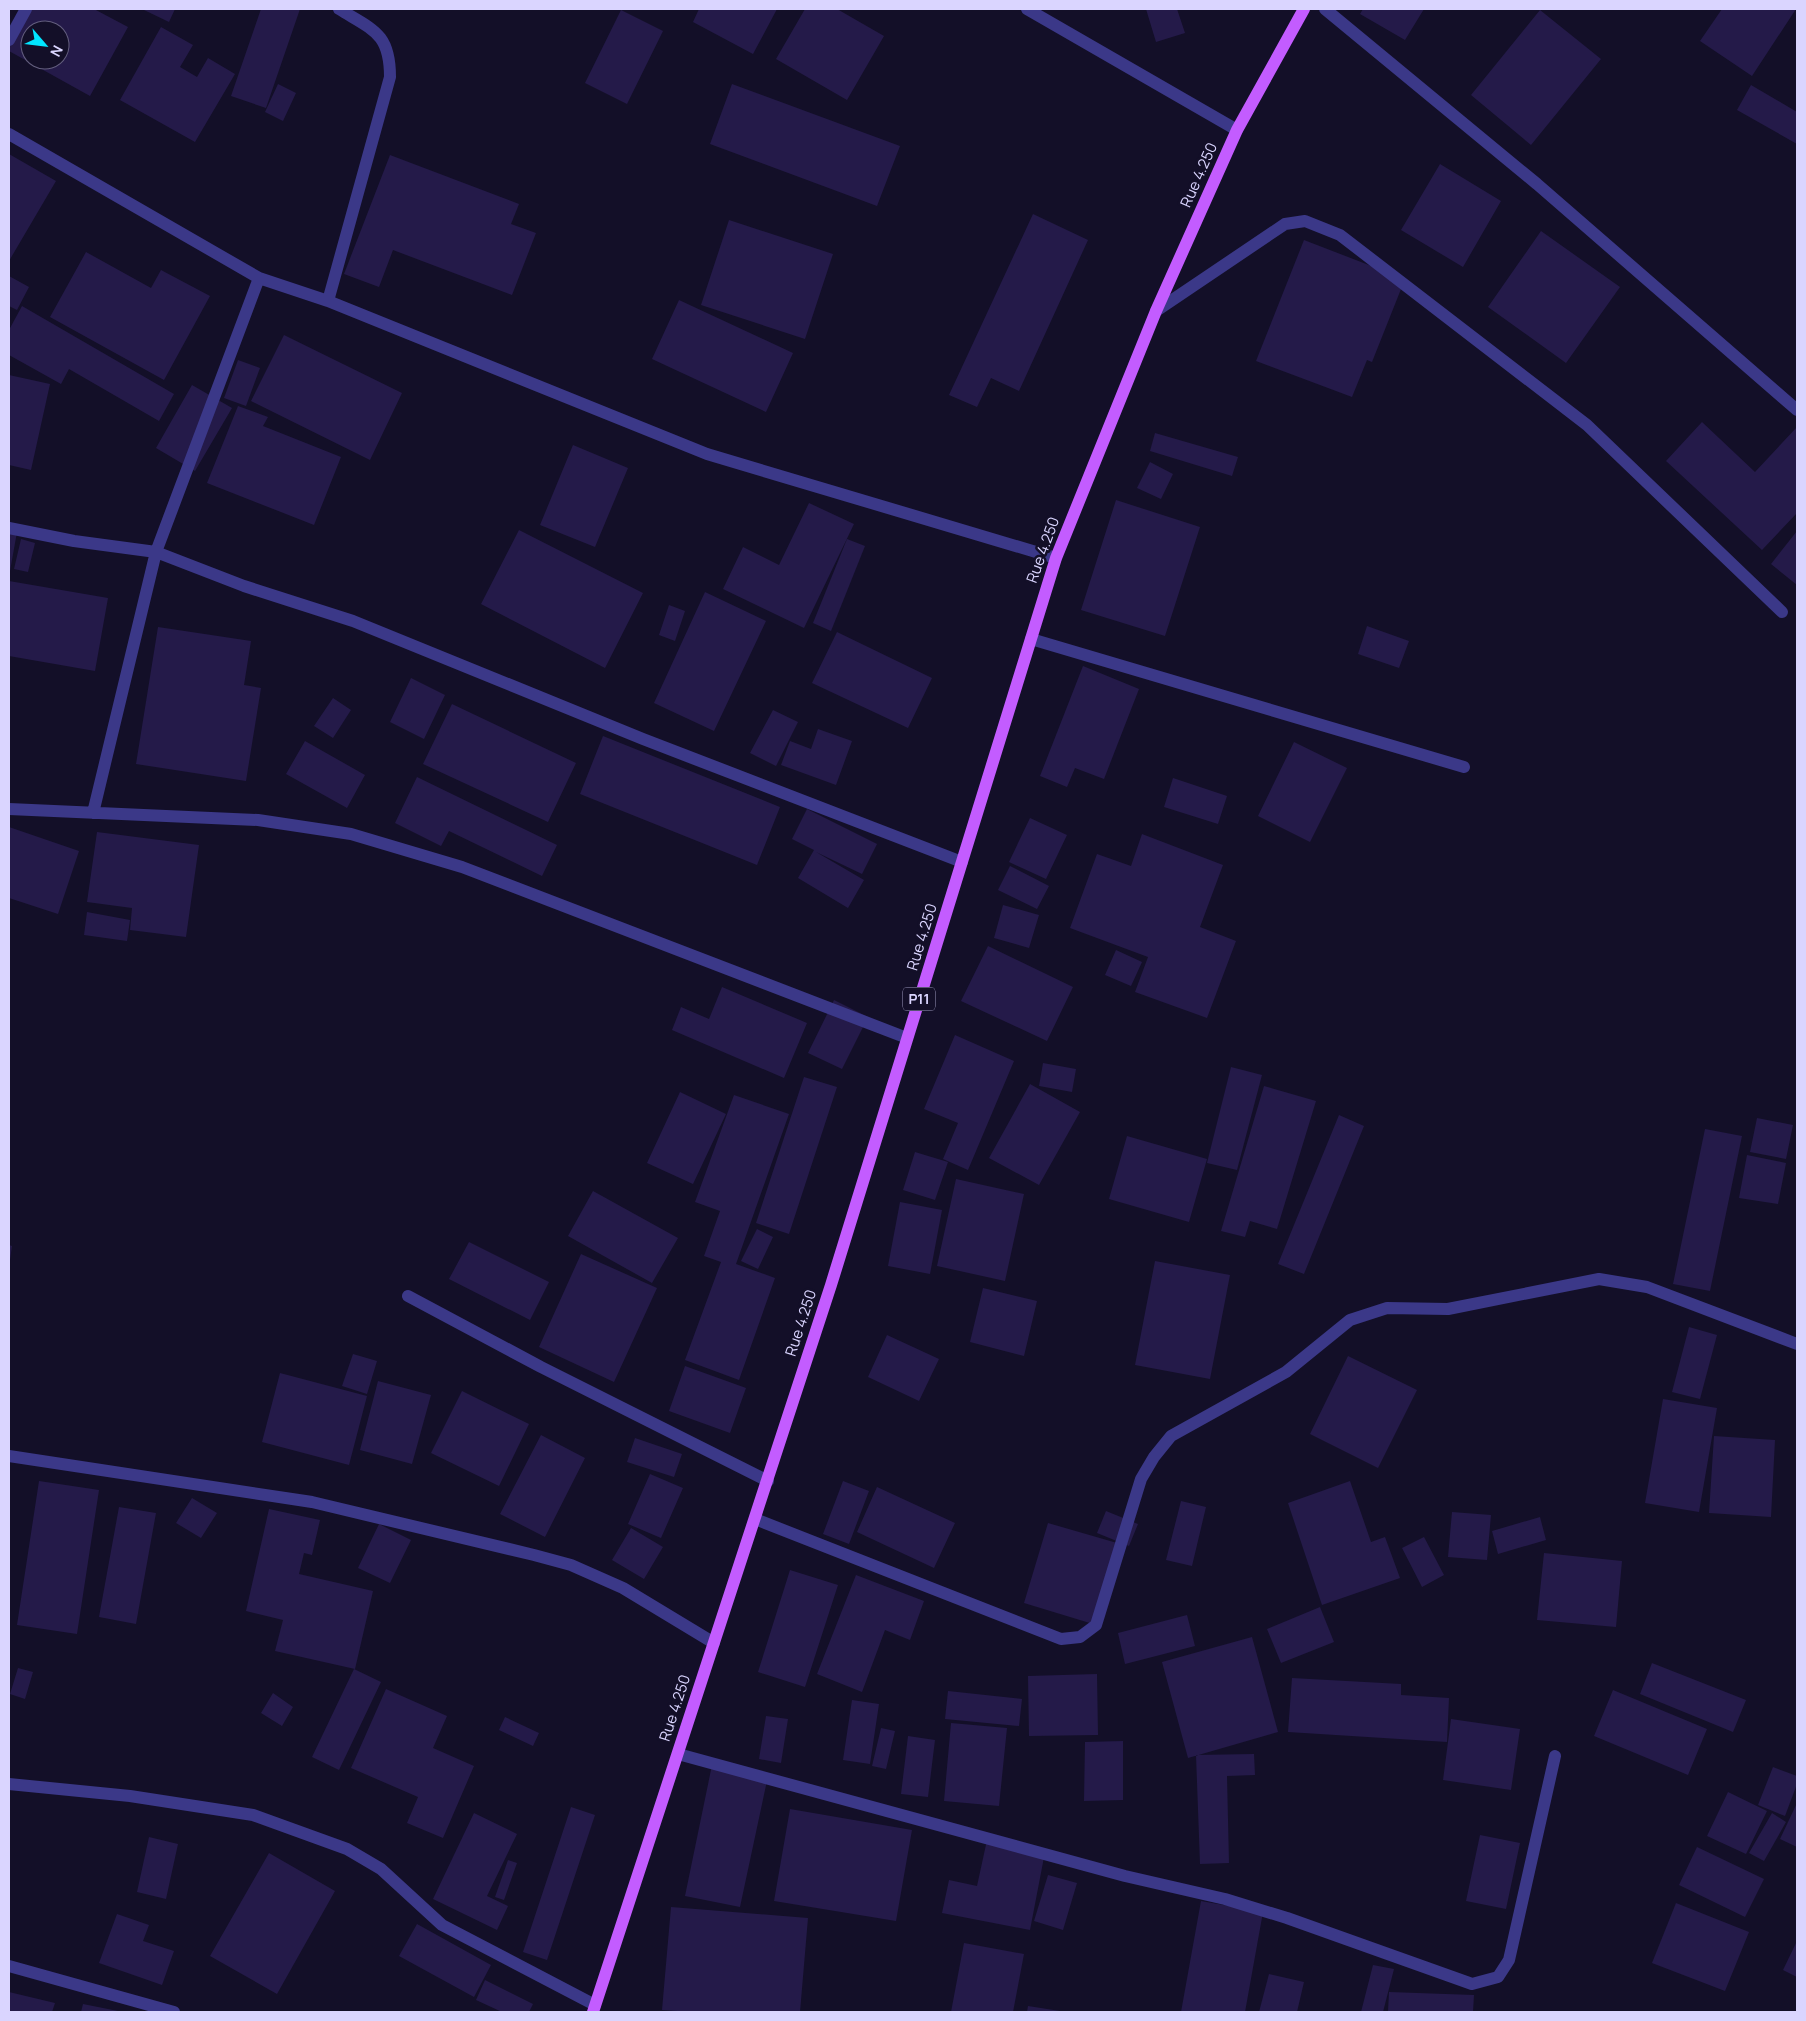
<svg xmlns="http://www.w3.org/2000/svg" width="1806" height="2021" font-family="Manrope,sans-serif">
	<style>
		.building { fill: #241a49; fill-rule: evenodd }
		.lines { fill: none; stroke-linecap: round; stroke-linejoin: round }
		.street { stroke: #3b3888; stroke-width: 12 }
		.primary { stroke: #c35cff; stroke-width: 12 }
		.labels { text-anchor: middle; stroke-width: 5; stroke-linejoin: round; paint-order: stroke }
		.shield { fill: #130f28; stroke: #9e9abe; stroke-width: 1 }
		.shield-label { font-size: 14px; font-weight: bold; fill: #dad5ff }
		.street-label { font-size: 15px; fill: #dad5ff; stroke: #130f28 }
	</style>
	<rect width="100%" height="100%" fill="#130f28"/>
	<path class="building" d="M28,9H94L128,27L90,96L9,51V44ZM30,30H60V60H30Z
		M142,9H175L169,22Z
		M261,9H300L266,108L231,96Z
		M699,9H777L753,54L693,22Z
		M805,9H837L884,36L847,100L776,59Z
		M1146,9H1177L1185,33L1156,42Z
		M1363,9H1424L1405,40L1360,14Z
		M1722,9H1796L1752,76L1700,41Z
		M621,10L663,31L627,104L585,83Z
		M1540,10L1601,59L1531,145L1471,95Z
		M161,27L193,45L180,67L197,77L208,58L235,74L195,142L120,100Z
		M278,84L296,93L283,121L265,112Z
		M732,84L900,146L877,206L710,144Z
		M1751,85L1797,112V144L1737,110Z
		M9,154L56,181L9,261Z
		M390,155L519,204L511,224L536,233L512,295L393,250L379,287L344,274Z
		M1440,164L1501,201L1463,267L1401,230Z
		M1033,214L1088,240L1019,391L991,378L977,407L949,395Z
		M729,220L833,254L805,339L701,305Z
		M1541,231L1620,287L1566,363L1488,307Z
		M1304,240L1405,279L1372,362L1367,360L1352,397L1256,361Z
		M86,252L151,288L161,270L210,296L164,380L50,317Z
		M9,276L29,287L17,310L9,306Z
		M679,300L793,353L766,412L652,359Z
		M22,306L174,394L159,421L69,369L61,384L9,355V330Z
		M284,335L402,393L370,460L251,401Z
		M238,360L260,368L246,406L224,398Z
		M9,375L50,384L31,470L9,465Z
		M192,385L232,408L195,471L156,448Z
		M238,406L268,417L263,426L341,457L314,525L207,483Z
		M1702,422L1755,472L1797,427V513L1762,550L1666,461Z
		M1155,433L1238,457L1232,476L1150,451Z
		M573,445L628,468L595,547L540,525Z
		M1150,462L1173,474L1161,499L1137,488Z
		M1116,500L1200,527L1165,636L1081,610Z
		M809,503L854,524L804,628L723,589L743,547L779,565Z
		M9,530L17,532L10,571H9Z
		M519,530L643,593L605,668L481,604Z
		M1797,531V585L1771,564Z
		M21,539L35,543L28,572L14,569Z
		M847,539L865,546L831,631L813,623Z
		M9,581L108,598L95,671L9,656Z
		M705,592L766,621L714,731L654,703Z
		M669,605L685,611L675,641L659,635Z
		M1367,626L1409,641L1399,668L1358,654Z
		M158,627L251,641L244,685L261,688L246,781L136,764Z
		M837,632L932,678L908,728L812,683Z
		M1083,666L1139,689L1104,779L1075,768L1067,787L1040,776Z
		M411,678L445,695L424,739L390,722Z
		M333,698L351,710L333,738L314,726Z
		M452,704L576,763L548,822L423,764Z
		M773,710L798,722L776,766L750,753Z
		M818,729L852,741L836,785L781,765L790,741L811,749Z
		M603,736L780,807L757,865L580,794Z
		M305,741L365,775L347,808L286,774Z
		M1294,742L1347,768L1310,842L1258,816Z
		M417,777L557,845L542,876L449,831L441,846L395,823Z
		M1173,778L1227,796L1218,824L1164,807Z
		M807,809L877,844L862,874L816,852L864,880L848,908L798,878L814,850L792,839Z
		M1030,818L1067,835L1046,879L1009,862Z
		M9,827L79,851L58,914L9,898Z
		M97,832L199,845L186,937L130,930L132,908L87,902Z
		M1142,834L1223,865L1200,927L1236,941L1207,1018L1135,992L1148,957L1070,928L1097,854L1131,866Z
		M1010,866L1049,886L1037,909L998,890Z
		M1003,905L1039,915L1029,948L994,938Z
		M87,912L130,920L127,941L84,935Z
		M988,946L1073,987L1047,1041L961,1001Z
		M1116,950L1142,962L1131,986L1105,975Z
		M722,987L807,1023L784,1078L672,1030L681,1007L709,1019Z
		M834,1000L868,1017L842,1069L808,1053Z
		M955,1035L1014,1061L968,1170L943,1159L958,1123L924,1109Z
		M1043,1063L1076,1069L1072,1092L1039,1086Z
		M1231,1067L1262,1075L1237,1170L1207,1163Z
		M804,1077L837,1087L789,1234L756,1223Z
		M1030,1084L1080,1112L1039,1185L989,1158Z
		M1264,1086L1316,1101L1277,1229L1250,1221L1245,1237L1221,1231Z
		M680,1092L726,1114L693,1184L647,1163Z
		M734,1095L789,1114L736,1264L775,1278L739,1380L685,1360L721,1262L704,1256L720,1211L695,1202Z
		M1339,1115L1364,1126L1304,1274L1278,1264Z
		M1757,1118L1793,1125L1786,1159L1750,1152Z
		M1705,1129L1742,1136L1710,1291L1673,1284Z
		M1127,1136L1207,1159L1189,1222L1109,1199Z
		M915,1152L948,1162L935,1200L903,1190Z
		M1747,1155L1786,1163L1778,1204L1739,1198Z
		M956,1179L1024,1194L1005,1281L937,1266Z
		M593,1191L678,1238L652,1283L568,1236Z
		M900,1202L942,1210L930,1274L888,1266Z
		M757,1229L773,1237L758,1269L741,1261Z
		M469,1242L549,1282L530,1320L449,1279Z
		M9,1245L12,1246L10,1260H9Z
		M581,1254L657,1288L614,1382L539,1347Z
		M1155,1261L1230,1275L1210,1379L1135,1365Z
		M983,1288L1037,1301L1024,1356L970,1342Z
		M1689,1327L1717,1335L1700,1399L1672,1392Z
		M887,1335L939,1359L919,1401L868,1377Z
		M353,1354L377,1361L367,1394L342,1386Z
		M1348,1356L1417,1390L1378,1468L1310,1434Z
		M685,1366L746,1388L730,1433L669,1411Z
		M280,1373L367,1396L349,1465L262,1442Z
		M378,1381L431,1395L412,1464L360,1450Z
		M462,1391L529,1424L499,1486L431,1453Z
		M1663,1399L1717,1408L1699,1512L1645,1503Z
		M541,1435L585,1458L545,1537L500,1514Z
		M1714,1436L1775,1440L1771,1517L1709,1513Z
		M635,1438L682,1454L674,1477L627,1462Z
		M650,1474L683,1488L661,1538L628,1524Z
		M39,1481L99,1490L77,1634L17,1625Z
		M843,1481L869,1491L849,1544L823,1534Z
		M1350,1481L1371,1542L1385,1537L1400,1578L1322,1605L1288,1503Z
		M877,1487L955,1523L934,1568L857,1532Z
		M192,1498L217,1513L201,1538L176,1523Z
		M1181,1501L1206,1507L1192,1566L1166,1560Z
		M119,1507L156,1513L136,1624L99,1617Z
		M269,1509L320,1520L312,1555L304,1553L299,1574L373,1591L355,1669L275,1651L283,1620L246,1611Z
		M1106,1511L1138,1524L1129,1546L1097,1533Z
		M1452,1512L1491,1515L1487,1560L1448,1557Z
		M1540,1517L1546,1540L1498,1554L1492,1531Z
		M1048,1523L1117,1543L1093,1624L1024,1603Z
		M379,1524L411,1540L390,1583L358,1568Z
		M631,1528L663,1547L644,1579L612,1560Z
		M1424,1537L1444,1575L1422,1587L1402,1548Z
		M1544,1553L1622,1561L1616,1627L1537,1620Z
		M790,1570L838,1585L805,1687L758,1672Z
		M856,1575L924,1601L910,1640L885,1630L862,1692L817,1674Z
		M1320,1607L1334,1642L1281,1663L1267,1629Z
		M1187,1615L1195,1646L1125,1664L1118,1633Z
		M1252,1637L1278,1732L1188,1758L1162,1662Z
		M1652,1663L1746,1700L1733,1732L1640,1694Z
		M18,1668L33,1672L25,1699L10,1694Z
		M354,1669L381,1682L339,1770L312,1757Z
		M1097,1674L1098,1735L1029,1736L1028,1676Z
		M1292,1678L1401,1684V1695L1449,1698L1447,1742L1288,1732Z
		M386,1689L447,1716L433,1748L474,1766L443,1838L407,1823L418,1797L351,1768Z
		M1613,1690L1707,1729L1688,1775L1594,1736Z
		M948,1691L1022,1699L1019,1726L945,1719Z
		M273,1693L293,1707L282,1726L261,1713Z
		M852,1700L879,1704L870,1764L843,1760Z
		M766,1716L788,1719L781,1763L759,1759Z
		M505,1717L539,1733L533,1746L499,1730Z
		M1451,1719L1520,1729L1511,1790L1443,1780Z
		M951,1723L1007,1728L999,1806L944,1801Z
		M881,1728L895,1731L886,1769L872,1766Z
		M908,1736L935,1740L928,1797L901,1794Z
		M1123,1741V1800L1084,1801L1085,1742Z
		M1254,1754L1255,1775L1227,1776L1229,1863L1200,1864L1196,1755Z
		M712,1765L768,1776L740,1907L685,1896Z
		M1773,1767L1797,1776V1784L1785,1816L1758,1805Z
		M1728,1792L1767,1811L1746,1854L1707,1836Z
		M1797,1803V1847L1780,1839Z
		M571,1807L595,1815L547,1960L523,1952Z
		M790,1809L912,1830L896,1921L774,1901Z
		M474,1813L517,1834L487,1896L508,1906L497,1930L433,1899Z
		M1772,1813L1786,1822L1764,1861L1749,1853Z
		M1480,1835L1520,1843L1506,1909L1466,1901Z
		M149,1837L178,1844L166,1899L137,1892Z
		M987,1840L1045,1852L1030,1930L942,1913L949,1880L977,1886Z
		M1697,1847L1764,1879L1745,1917L1679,1885Z
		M269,1853L335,1891L277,1994L210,1956Z
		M508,1860L517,1863L504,1900L495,1897Z
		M1048,1875L1077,1883L1063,1930L1034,1921Z
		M1201,1901L1263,1912L1245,2012H1181Z
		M1676,1903L1749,1932L1725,1991L1652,1963Z
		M671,1907L808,1918L800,2012H692L662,2010Z
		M117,1914L149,1925L143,1941L174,1951L162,1985L99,1963Z
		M417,1924L491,1965L474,1997L399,1956Z
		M1797,1941V1977L1783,1970Z
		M964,1943L1024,1954L1013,2012H951Z
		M1373,1965L1394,1969L1383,2012H1361Z
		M1269,1974L1304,1982L1297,2012H1259Z
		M485,1980L533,2004L529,2012H502L476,2000Z
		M9,1992L55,2003L52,2012H9Z
		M1389,1992L1474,1995L1473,2012H1388Z
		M83,2004L118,2011V2012H81Z
		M1028,2006L1060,2011V2012H1027Z"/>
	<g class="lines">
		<path class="street" d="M1027,9L1237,130
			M1325,9L1537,184L1797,410
			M9,40L26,9
			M9,134L259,278L328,301L707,454L1056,558
			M328,301L390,77C390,33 373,30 339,9
			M1156,311L1285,224L1305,221L1340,235L1587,425L1782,612
			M9,528L74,541L156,552L244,586L353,621L643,739L962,862
			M1031,639L1464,767
			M9,809L258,820L351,834L462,867L907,1038
			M93,813L156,552L259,278
			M408,1296L541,1367L768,1481
			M9,1456L312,1502L534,1555L571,1565L623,1588L714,1643
			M755,1519L1061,1639L1080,1637L1096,1625L1141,1479L1154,1457L1171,1436L1286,1372L1350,1320L1387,1308L1448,1309L1599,1279L1647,1287L1797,1344
			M678,1754L1125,1876L1225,1899L1287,1918L1472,1984L1498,1977L1509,1960L1555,1756
			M9,1784L130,1796L253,1815L347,1849L381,1869L442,1925L595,2005
			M9,1966L174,2012"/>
		<path class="primary" d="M593,2012L831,1285L1056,558L1156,311L1237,130L1304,9"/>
	</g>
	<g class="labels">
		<rect class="shield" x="903" y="987.5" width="32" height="23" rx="4"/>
		<g class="shield-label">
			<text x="919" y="1004">P11</text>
		</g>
		<g class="street-label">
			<text transform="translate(1199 175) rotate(-66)" y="5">Rue 4.250</text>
			<text transform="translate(1043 550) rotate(-70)" y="5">Rue 4.250</text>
			<text transform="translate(922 937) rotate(-73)" y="5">Rue 4.250</text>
			<text transform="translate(801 1323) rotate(-72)" y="5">Rue 4.250</text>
			<text transform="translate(675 1708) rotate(-72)" y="5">Rue 4.250</text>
		</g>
	</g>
	<rect width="1806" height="2021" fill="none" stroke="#dad5ff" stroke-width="20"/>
	<g transform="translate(45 45) rotate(118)"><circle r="24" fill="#130f28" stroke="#635e7e"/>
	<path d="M0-4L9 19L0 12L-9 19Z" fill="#01e5ff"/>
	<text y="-8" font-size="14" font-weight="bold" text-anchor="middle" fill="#dad5ff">N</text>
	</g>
</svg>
